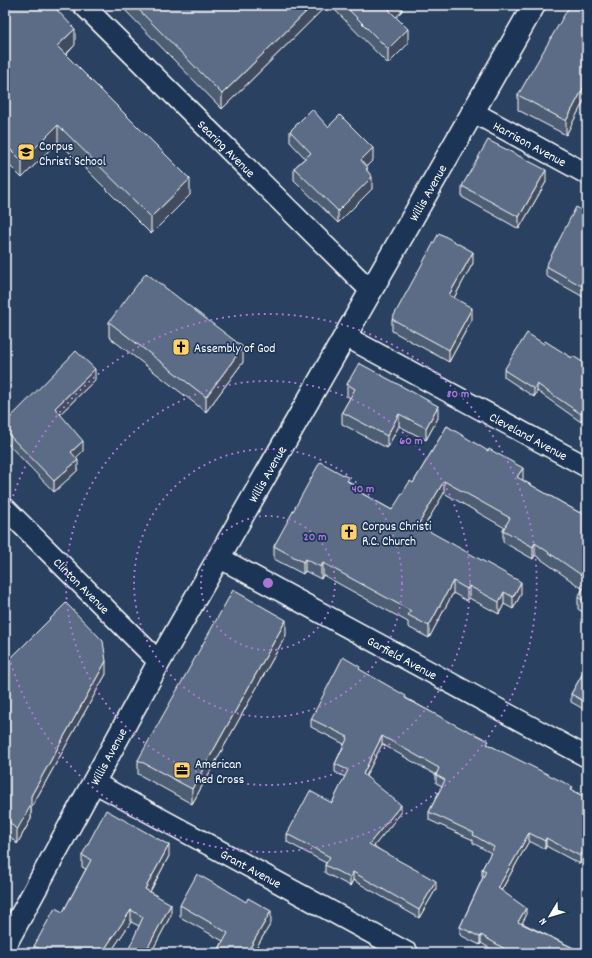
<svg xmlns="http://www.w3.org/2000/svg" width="592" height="958" font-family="Dekko,sans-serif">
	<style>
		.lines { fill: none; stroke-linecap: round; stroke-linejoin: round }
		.minor-casing { stroke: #fff; stroke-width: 23 }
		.secondary-casing { stroke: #fff; stroke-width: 25 }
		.minor { stroke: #1d3557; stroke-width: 20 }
		.secondary { stroke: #1d3557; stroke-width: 22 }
		.wall { fill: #4e5d73; stroke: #fff }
		.shaded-wall { fill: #404c5e; stroke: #fff }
		.building { fill: #5b6c86; stroke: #fff }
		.ring { fill: none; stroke: #a976d5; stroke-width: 2; stroke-dasharray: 2 4 }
		.labels { text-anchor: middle; stroke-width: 3.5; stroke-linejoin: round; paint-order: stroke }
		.street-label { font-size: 13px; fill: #fff; stroke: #1d3557 }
		.poi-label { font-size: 13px; fill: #fff; stroke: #1d3557; text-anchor: start }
		.centre { fill: #a976d5; stroke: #1d3557; stroke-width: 2 }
		.ring-label { font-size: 12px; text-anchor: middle; font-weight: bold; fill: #a976d5; stroke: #1d3557; stroke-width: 3.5; stroke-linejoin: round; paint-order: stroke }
	</style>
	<rect width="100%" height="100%" fill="#2a4161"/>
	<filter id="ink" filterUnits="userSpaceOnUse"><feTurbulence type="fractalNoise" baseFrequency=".025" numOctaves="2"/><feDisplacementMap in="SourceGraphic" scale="8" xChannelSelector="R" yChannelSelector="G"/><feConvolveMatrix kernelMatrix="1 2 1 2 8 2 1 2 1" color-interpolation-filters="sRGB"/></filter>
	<g filter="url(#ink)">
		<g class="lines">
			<g class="minor-casing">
				<g id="minor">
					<path id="s1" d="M83,5L371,291"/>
					<path id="s2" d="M473,112L587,174"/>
					<path id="s3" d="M345,336L587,467"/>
					<path id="s4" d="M5,508L159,662"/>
					<path id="s5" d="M218,557L587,757"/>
					<path id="s6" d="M93,782L408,953"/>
				</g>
			</g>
			<g class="secondary-casing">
				<g id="secondary">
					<path id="s7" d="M5,945L159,662L534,5"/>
				</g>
			</g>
			<use href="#minor" class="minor"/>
			<use href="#secondary" class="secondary"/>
		</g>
		<path class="wall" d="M5,5L75,45L66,55L190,195L151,234L58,141L22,178L5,161Z
			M120,5H327L222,109Z
			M330,5H402V11L396,17L408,44L388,64Z
			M587,5V95L566,135L518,110V95Z
			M328,127L373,160L366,166L372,189L338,223L294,180V168L305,158L290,142V131Z
			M546,182L519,229L462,197V186Z
			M587,213V299L546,276V266Z
			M473,263L454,298L472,319L449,362L392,331V319Z
			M587,311V323L586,322V312Z
			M109,322L243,362L206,412L109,337Z
			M544,344L587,365V419L584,417L581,422L537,391L534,397L504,377V370Z
			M95,380L60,414L83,451L76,458L78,470L54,492L5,441V423Z
			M347,384L438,418L426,440L399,426L387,448L342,424V412L350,398L347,396Z
			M447,426L523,480H522L580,513L587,516V615L578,609V597L583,589L535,555L533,559L503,542V530L505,528L444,493L423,528L521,594L513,609L504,604L499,614L469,598L467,601L453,593L429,638L408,627V622L323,575L321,579L305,571L303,574L274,559V546L349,481L363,494L392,510L413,483Z
			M286,635L192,804L138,774V760Z
			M5,664L106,674L31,808V819L17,844L5,831Z
			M587,666V711L571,702V694Z
			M360,670L406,698L489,745L587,798V864L581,861L580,864L546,846L545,849L529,841L501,891L526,916L522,923L584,953H498L481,943L480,945L460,935V927L483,877H482V869L491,853L473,843V840L429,820V812L442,786L436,783V775L382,744L366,776L401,813L374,846L436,889L419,918L353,880L350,886L325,873V865L326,863L287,842V834L332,803L345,777L335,772V764L344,744L311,727V719Z
			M82,855L169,856L150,892L171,915L152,951V953L139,926L131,922L110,953H34V946L63,912L86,869L82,867Z
			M180,905L271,923L253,953H217L223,941L180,917Z"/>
		<path class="shaded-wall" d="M313,5H327L222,109V94Z
			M394,5H402V11L389,25V10Z
			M75,29V45L57,63V46Z
			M408,29V44L388,64V49Z
			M587,81V95L566,135V121Z
			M58,125V141L22,178V161Z
			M373,148V160L361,172V160Z
			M546,170V182L519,229V217Z
			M372,177V189L338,223V211Z
			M190,179V195L151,234V217Z
			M473,252V263L449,307V295Z
			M472,308V319L449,362V350Z
			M243,347V362L206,412V397Z
			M95,369V380L55,419V408Z
			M537,384V391L534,397V389Z
			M438,406V418L426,440V428Z
			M584,409V417L581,422V414Z
			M399,414V426L387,448V436Z
			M83,441V451L71,463V452Z
			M78,460V470L54,492V481Z
			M523,468V480L517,489V477Z
			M444,481V493L418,537V525Z
			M535,543V555L533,559V547Z
			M305,559V571L303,574V562Z
			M323,563V575L321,579V567Z
			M453,581V593L429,638V626Z
			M521,582V594L513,609V597Z
			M469,586V598L467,601V589Z
			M504,592V604L499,614V602Z
			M286,620V635L192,804V789Z
			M106,661V674L31,808V819L17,844V830L31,796Z
			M382,736V744L363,782V774Z
			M401,805V813L369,852V844Z
			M529,833V841L498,896V888Z
			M546,838V846L545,849V841Z
			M8,843V859L5,865V849Z
			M169,845V856L145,901V889Z
			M581,853V861L580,864V856Z
			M353,872V880L350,886V878Z
			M436,881V889L419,918V910Z
			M171,904V915L151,953L147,949Z
			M526,908V916L518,930V922Z
			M131,910V922L110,953H102Z
			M271,911V923L253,953H247Z
			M481,935V943L480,945V937Z"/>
		<path class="building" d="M5,5H52L75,29L57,46L190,179L151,217L58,125L22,161L5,144Z
			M134,5H313L222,94Z
			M344,5H394L389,10L408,29L388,49Z
			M570,5H587V81L566,121L518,95Z
			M312,109L328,127L340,115L373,148L361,160L368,168L366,169L372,177L338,211L294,168L311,153L290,131Z
			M488,140L546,170L519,217L462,186Z
			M576,207L587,213V289L546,266Z
			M439,233L473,252L449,295L472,308L449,350L392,319Z
			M146,273L243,347L206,397L109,322Z
			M527,333L544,344L545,341L572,358L573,356L587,365V412L584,409L581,414L537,384L534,389L504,370Z
			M76,351L95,369L55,408L83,441L71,452L78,460L54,481L5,431V423Z
			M359,363L438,406L426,428L399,414L387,436L342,412L355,389L347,384Z
			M447,426L488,451L489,449L523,468L517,477L580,513L581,511L587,516V579L535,543L533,547L503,530L510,518L444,481L418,525L521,582L513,597L504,592L499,602L469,586L467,589L453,581L429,626L408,615L411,611L323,563L321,567L305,559L303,562L274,546L320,462L349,478L347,481L363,489L361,493L392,510L410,481L413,483Z
			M587,582V603L578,597Z
			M233,590L286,620L192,789L138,760Z
			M66,603L103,641L106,661L31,796V805L17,830L5,817V664Z
			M343,657L360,667L359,669L406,696L405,698L465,730V729L489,741L487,744L573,787L571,790L587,798V856L581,853L580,856L546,838L545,841L529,833L498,888L526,908L518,922L584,953H512L481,935L480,937L460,927L486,871L482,869L494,847L473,835L474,833L429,812L445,780L436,775L439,768L382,736L363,774L401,805L369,844L436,881L419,910L353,872L350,878L325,865L330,857L287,834L310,791L332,803L348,770L335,764L348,737L311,719Z
			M587,666V703L571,694Z
			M106,810L169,845L145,889L171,904L147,949L152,952V953H127L143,917L131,910L102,953H48L34,946L55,908L63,912L91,860L82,855Z
			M5,841L8,843L5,849Z
			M197,874L220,887V886L246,902L248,898L271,911L247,953H217L228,933L180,905Z"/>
	</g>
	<g class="ring">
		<circle cx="268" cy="583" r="67"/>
		<circle cx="268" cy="583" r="134"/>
		<circle cx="268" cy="583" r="202"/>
		<path d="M5 525A269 269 0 1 1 5 641"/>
	</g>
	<defs>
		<g id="school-square" transform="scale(0.9)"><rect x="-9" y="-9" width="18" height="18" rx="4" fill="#ffd166" stroke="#1d3557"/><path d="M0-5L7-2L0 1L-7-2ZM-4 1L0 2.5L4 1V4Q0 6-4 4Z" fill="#111"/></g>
		<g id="church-square" transform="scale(0.9)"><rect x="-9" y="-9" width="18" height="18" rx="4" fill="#ffd166" stroke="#1d3557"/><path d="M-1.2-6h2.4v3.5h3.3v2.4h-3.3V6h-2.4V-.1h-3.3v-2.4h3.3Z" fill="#111"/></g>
		<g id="office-square" transform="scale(0.9)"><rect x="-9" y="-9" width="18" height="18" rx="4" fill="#ffd166" stroke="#1d3557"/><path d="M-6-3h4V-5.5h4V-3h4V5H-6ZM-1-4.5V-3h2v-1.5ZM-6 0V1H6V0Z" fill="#111"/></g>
	</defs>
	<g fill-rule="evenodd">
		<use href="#school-square" x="26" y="152"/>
		<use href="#church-square" x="181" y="347"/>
		<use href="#church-square" x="349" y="532"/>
		<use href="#office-square" x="182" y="770"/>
	</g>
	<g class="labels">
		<g class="street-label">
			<text dy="5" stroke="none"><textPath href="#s2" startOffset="65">Harrison Avenue</textPath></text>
			<text dy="5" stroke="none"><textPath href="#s1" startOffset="203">Searing Avenue</textPath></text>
			<text dy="5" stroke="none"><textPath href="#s7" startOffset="863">Willis Avenue</textPath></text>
			<text dy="5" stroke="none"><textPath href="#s3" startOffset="209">Cleveland Avenue</textPath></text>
			<text dy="5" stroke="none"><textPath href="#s7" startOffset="539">Willis Avenue</textPath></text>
			<text dy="5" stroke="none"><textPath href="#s4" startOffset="109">Clinton Avenue</textPath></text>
			<text dy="5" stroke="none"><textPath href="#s5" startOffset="210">Garfield Avenue</textPath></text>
			<text dy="5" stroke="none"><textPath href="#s7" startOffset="215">Willis Avenue</textPath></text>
			<text dy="5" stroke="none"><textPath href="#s6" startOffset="180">Grant Avenue</textPath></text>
		</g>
		<g class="poi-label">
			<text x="39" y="150">Corpus<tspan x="39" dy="15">Christi School</tspan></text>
			<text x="194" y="352">Assembly of God</text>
			<text x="362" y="530">Corpus Christi<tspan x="362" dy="15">R.C. Church</tspan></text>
			<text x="195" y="768">American<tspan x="195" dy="15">Red Cross</tspan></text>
		</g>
	</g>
	<circle cx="268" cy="583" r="6" class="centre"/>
	<g class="ring-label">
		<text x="458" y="397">80 m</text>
		<text x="411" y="444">60 m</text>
		<text x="363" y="492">40 m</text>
		<text x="315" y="540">20 m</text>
	</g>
	<rect width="592" height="958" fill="none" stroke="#1d3557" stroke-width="20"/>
	<rect x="10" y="10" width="572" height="938" fill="none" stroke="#fff" stroke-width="1.5" filter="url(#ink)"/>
	<g transform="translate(550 916) rotate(232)" stroke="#1d3557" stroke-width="3" paint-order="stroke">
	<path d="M0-3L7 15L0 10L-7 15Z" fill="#ffffff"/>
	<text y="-6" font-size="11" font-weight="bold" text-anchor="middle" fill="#ffffff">N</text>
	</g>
</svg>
